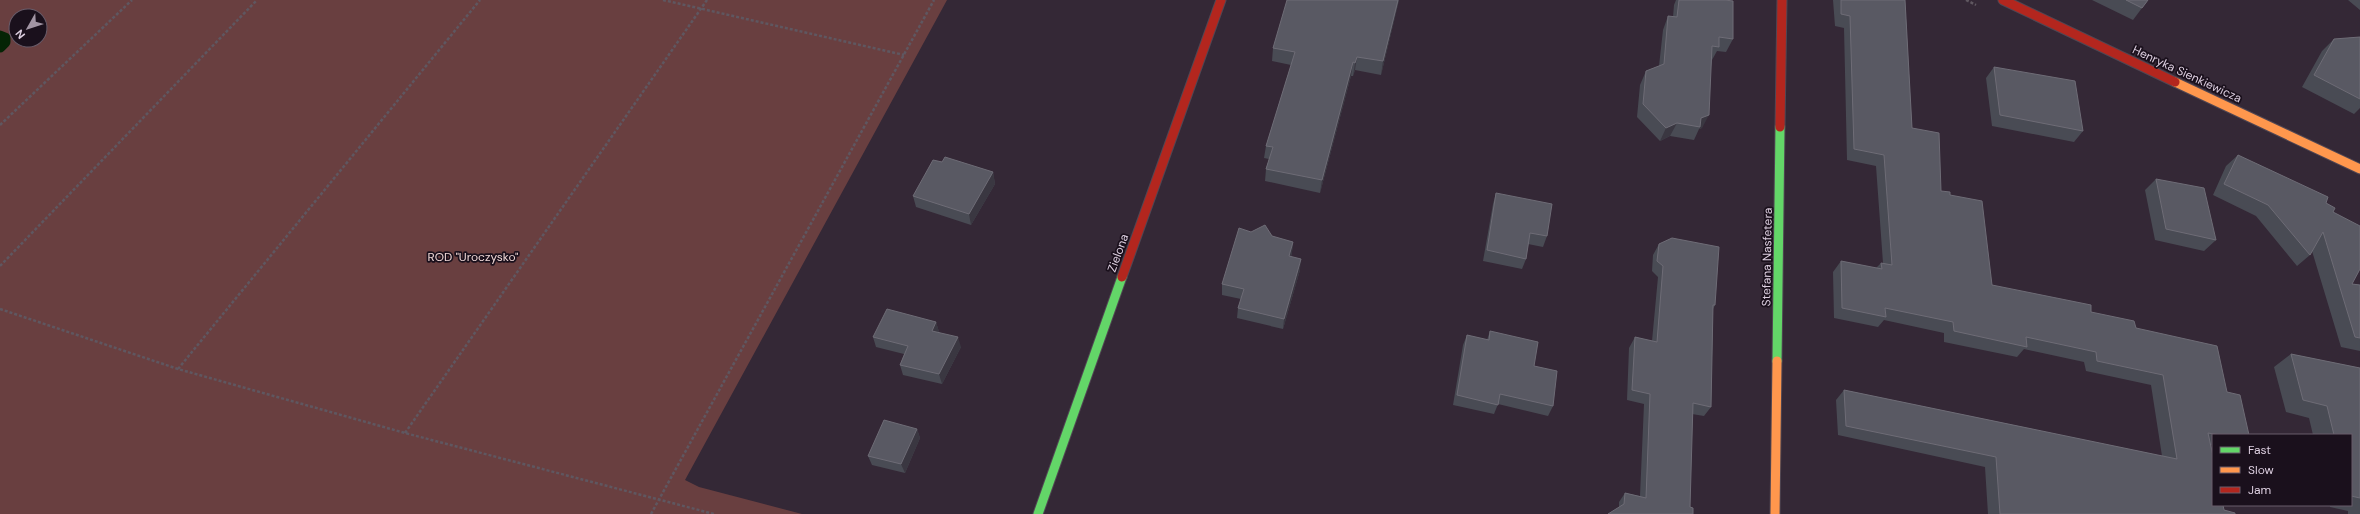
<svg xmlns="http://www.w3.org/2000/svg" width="2360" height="514" font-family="'DM Sans',sans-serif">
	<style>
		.green { fill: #693f40; fill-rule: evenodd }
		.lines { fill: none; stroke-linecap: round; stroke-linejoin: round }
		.stream { stroke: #052405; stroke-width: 11 }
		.fast-casing { stroke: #514753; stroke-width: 11 }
		.slow-casing { stroke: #514753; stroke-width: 11 }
		.jam-casing { stroke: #514753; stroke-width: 11 }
		.path { stroke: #5f5760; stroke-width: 2.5; stroke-dasharray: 3 2; stroke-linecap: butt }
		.fast { stroke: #63d668; stroke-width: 9 }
		.slow { stroke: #ff974d; stroke-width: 9 }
		.jam { stroke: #b3261e; stroke-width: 9 }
		.wall { fill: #494b54 }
		.shaded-wall { fill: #3a3741 }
		.building { fill: #595963; stroke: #6e6c76 }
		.labels { text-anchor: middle; stroke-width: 3.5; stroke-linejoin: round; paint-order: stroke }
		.street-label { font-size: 12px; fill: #ddcfe0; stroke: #1a101c }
		.park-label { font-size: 12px; fill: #f0d8d7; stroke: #1a101c }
	</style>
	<rect width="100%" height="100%" fill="#342836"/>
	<path class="green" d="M0,0H947L685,480L699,487L802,514H0ZM16,16H40V40H16Z"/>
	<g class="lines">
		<path class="stream" d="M0,36L5,38V42L0,47"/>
		<g class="fast-casing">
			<path id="fast" d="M1777,361L1780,127
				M1038,514L1122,277"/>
		</g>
		<g class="slow-casing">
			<path id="slow" d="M2175,82L2360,169
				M1775,514L1777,361"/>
		</g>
		<g class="jam-casing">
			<path id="jam" d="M2003,0L2175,82
				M1780,127L1782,0
				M1122,277L1221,0"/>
		</g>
		<path class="path" d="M663,0L904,55
			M1966,0L1976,5
			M0,125L132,0
			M0,266L257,0
			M0,309L178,369L405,433L714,514
			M178,369L480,0
			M405,433L707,0
			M651,514L934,0"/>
		<use href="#fast" class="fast"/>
		<use href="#slow" class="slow"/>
		<use href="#jam" class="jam"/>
	</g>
	<path class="wall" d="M1399,0L1381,75L1355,70L1353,76H1351L1320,193L1265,181L1266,169L1269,159L1264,158L1266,146L1291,65L1272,61L1273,48Z
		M1676,0H1725L1733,39L1726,52L1717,51L1712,60L1702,128L1699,129L1694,140L1670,136L1660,141L1637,117L1640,85L1646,71L1659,66L1663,30L1668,16L1673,17L1674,5Z
		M1833,0H1905L1912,128L1941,191L1950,195L1992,285L2091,312L2136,328L2227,392L2249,435H2213V446L2211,445L2224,510L2235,514H1988L1985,467L1838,435L1836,400L1844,390L2162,456L2151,385L2086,371L2084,362L2024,349L2017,357L1944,342V333L1884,320L1878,327L1834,318L1833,272L1841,261L1876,268L1881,263H1883L1876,166L1847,160L1844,28L1835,26Z
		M2092,0H2148L2133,20Z
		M2348,0H2360V10Z
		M2360,37V108L2354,114L2302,87L2322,51L2334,39Z
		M1994,67L2083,131L2074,142L1992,126L1986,78Z
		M2238,155L2326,203L2333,212L2352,284L2360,285V351L2341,347L2312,251L2310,255L2297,266L2256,216L2213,195L2226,166Z
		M942,162L993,172L995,184L971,225L916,207L913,196Z
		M2156,179L2216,240L2204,251L2155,240L2145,190Z
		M1496,193L1547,236L1543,247L1528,244L1526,259L1522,269L1483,261L1493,204Z
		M1251,232L1293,242L1292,252L1291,257L1300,270L1283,329L1237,318L1238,308L1241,299L1222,295V284Z
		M1659,244L1715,305L1713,309L1711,407L1704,416L1692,414L1690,507L1619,508V502L1625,493L1640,496L1644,404L1627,400L1629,348L1635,337L1652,341L1658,277L1652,271L1653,255Z
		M936,322L939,332L961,347L942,384L903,375L900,365L904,354L876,347L873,337Z
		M1490,331L1534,366L1553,406L1548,416L1498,404L1494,414L1453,405L1463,345L1467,335L1487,340Z
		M2291,354L2360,368V514H2348V511L2330,507V505H2351V435H2313L2309,418L2286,412L2274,367Z
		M917,429L920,438L905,473L872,465L868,456Z"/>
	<path class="shaded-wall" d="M1399,0L1397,9L1381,75L1383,61Z
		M1357,57L1355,70L1353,76L1355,63Z
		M1353,62L1351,76L1320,193L1322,180Z
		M1709,115L1702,128L1699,129L1700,127L1701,118Z
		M1677,123L1670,136L1660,141L1666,128Z
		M993,172L995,184L971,225L969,214Z
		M1293,242L1292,252L1288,267L1289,256Z
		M1301,259L1300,270L1283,329L1284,319Z
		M936,322L939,332L935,341L932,331Z
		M958,337L961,347L942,384L939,374Z
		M917,429L920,438L905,473L901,464Z"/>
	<path class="building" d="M1287,0H1398L1383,61L1357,57L1355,63L1353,62L1322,180L1266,169L1273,147L1266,146L1295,52L1273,48Z
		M1679,0H1725L1733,1V39L1719,37V47L1712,46L1709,115L1701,118L1700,127L1677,123L1666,128L1643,104L1646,71L1664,64L1668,16L1677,17Z
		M1841,0H1905L1912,128L1939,133L1941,191L1950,192V195L1982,201L1992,285L2091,305V312L2134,321L2136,328L2217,346L2227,392L2240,395L2249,435H2220L2208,433L2213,456V505H2223L2224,510L2235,513V514H2000L1996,457L1846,426L1844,390L2177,459L2163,375L2097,361L2096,352L2026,337L2027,347L1954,331L1953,322L1885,308L1886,317L1842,308L1841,261L1882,269L1881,263L1892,265L1884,155L1854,149L1850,16L1841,14Z
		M2126,0H2148L2142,8Z
		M2360,37V99L2314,75L2334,39Z
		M1994,67L2075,81L2083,131L2000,115Z
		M2238,155L2328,197L2326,203L2335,208L2333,212L2360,226V269L2352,284L2360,285V338L2355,337L2323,232L2310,255L2268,205L2224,184Z
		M945,157L993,172L969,214L913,196L933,160L942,162Z
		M2156,179L2204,188L2216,240L2166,229Z
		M1496,193L1552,204L1547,236L1530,233L1526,259L1487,250Z
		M1265,225L1272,236L1293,242L1289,256L1301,259L1284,319L1238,308L1244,289L1222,284L1239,228L1251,232Z
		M1672,238L1719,247L1715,305H1713L1711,407L1693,403L1690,507L1693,508V514H1608L1624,504L1625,493L1646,498L1650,394L1632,390L1635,337L1657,342L1663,266L1657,261L1659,244Z
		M887,309L936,322L932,331L958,337L939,374L900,365L908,346L873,337Z
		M1490,331L1538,342L1534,366L1557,371L1553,406L1500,394L1498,405L1457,395L1467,335L1489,340Z
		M2291,354L2360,368V498L2351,496V435H2334L2327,406L2303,400Z
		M884,420L917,429L901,464L868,456Z"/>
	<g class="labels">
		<g class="street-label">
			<text transform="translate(2187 74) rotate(25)" y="4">Henryka Sienkiewicza</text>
			<text transform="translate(1118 253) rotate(-70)" y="4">Zielona</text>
			<text transform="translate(1767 257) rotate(-89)" y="4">Stefana Nasfetera</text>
		</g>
		<g class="park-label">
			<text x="473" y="261">ROD "Uroczysko"</text>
		</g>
	</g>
	<rect x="2212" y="434" width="140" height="72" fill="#1a101c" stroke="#685c6a"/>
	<rect x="2220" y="447" width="20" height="6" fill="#63d668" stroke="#685c6a"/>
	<text x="2248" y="454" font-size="12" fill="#ddcfe0">Fast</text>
	<rect x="2220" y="467" width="20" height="6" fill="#ff974d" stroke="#685c6a"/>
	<text x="2248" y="474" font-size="12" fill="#ddcfe0">Slow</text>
	<rect x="2220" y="487" width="20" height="6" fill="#b3261e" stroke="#685c6a"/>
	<text x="2248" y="494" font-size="12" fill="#ddcfe0">Jam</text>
	<g transform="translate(28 28) rotate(231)"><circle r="19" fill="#1a101c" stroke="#685c6a"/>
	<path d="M0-3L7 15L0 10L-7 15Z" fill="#a295a4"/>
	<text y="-6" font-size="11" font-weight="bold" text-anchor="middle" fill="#ddcfe0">N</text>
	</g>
</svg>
